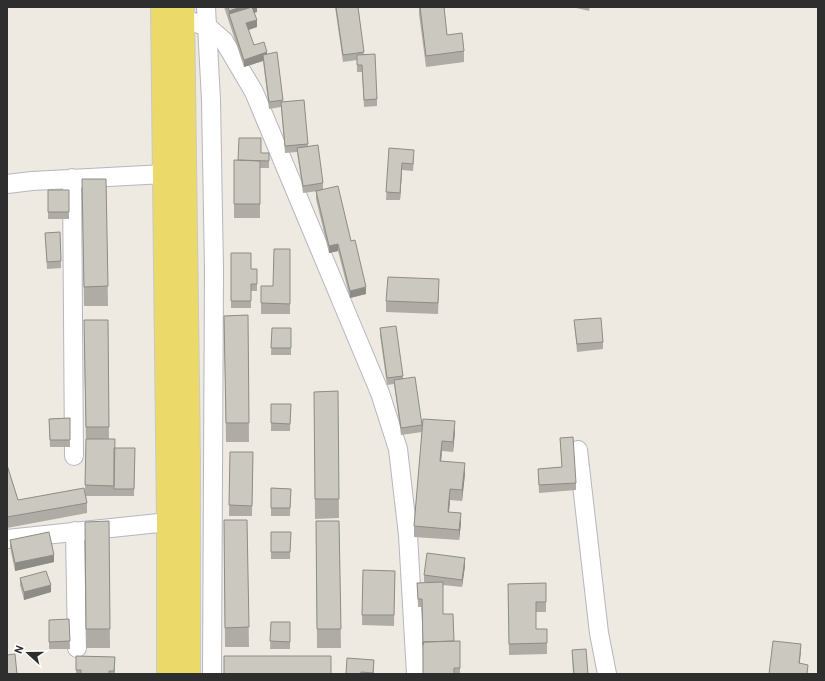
<svg xmlns="http://www.w3.org/2000/svg" width="825" height="681" font-family="Overpass,sans-serif">
	<style>
		.lines { fill: none; stroke-linecap: round; stroke-linejoin: round }
		.minor-casing { stroke: #b5b6c0; stroke-width: 20 }
		.major-casing { stroke: #c9c9c9; stroke-width: 24 }
		.minor { stroke: #fff; stroke-width: 18 }
		.major { stroke: #ebda69; stroke-width: 22 }
		.wall { fill: #aeaca4 }
		.shaded-wall { fill: #8d8c86 }
		.building { fill: #cac8bf; stroke: #8d8c86 }
	</style>
	<rect width="100%" height="100%" fill="#eeeae1"/>
	<g class="lines">
		<g class="minor-casing">
			<path id="minor" d="M206,7L211,100L214,269L212,674
				M170,20L184,19L208,27L224,41L254,92L380,393L398,449L408,535L416,674
				M72,178L74,456
				M7,184L32,181L165,174
				M578,450L599,633L607,674
				M75,531L77,648
				M7,539L168,522"/>
		</g>
		<g class="major-casing">
			<path id="major" d="M162,7L168,522V674
				M183,7L189,460V674"/>
		</g>
		<use href="#minor" class="minor"/>
		<use href="#major" class="major"/>
	</g>
	<path class="wall" d="M224,7H257V12L254,13L257,27L248,30L254,45L267,54L283,100V102L304,100L308,146L323,183V190L351,241L366,294L350,298L338,251L329,253L316,199V191H318L303,193L297,152L285,153L281,107L269,109L263,61L244,67Z
		M335,7H358L364,55L377,99V106L364,107L362,72H357V60L343,62Z
		M419,7H444L447,35L464,51V62L426,67L419,14Z
		M572,7H590L589,11Z
		M389,148L414,157L413,171L402,170L400,200H386Z
		M261,153H269V168H260V218H234V160H238Z
		M82,179H106L108,306H84Z
		M48,190H69V219H48Z
		M45,233L61,261V268L47,269Z
		M290,249V314H261V286H273Z
		M231,253L251,269H257V291H251V308H231Z
		M439,290L438,314L386,312V301Z
		M248,315L249,442H226L224,316Z
		M108,320L109,439L115,448H135L134,496H86L87,503V513L7,528V465L18,500L85,493L86,447L84,339Z
		M574,320L603,342V349L577,352Z
		M272,328H291V355H271Z
		M380,328L403,376V379L422,424L455,432L453,452L442,451L441,461L465,474L462,501L450,500L449,512L461,523L459,540L414,537V526L422,432L401,435L394,384L387,385L380,335Z
		M338,391L339,518L315,519L314,392Z
		M271,404H291L290,431H271Z
		M70,418V447H50L49,419Z
		M560,438L576,483V490L539,493L538,469L562,467Z
		M230,452H253L252,516H229Z
		M271,488L291,489L290,516H271Z
		M224,520H247L249,647H225Z
		M109,521L110,648H86L85,541Z
		M316,521H339L341,648H317Z
		M271,532H291L290,559H271Z
		M10,540L54,562L15,571L10,547Z
		M465,566L462,587L443,585V614L454,641L460,668V674H423L422,607H418L417,583H428L424,582V575Z
		M363,570L395,571L394,626L362,625Z
		M20,578L51,592L24,600L20,585Z
		M546,583V612H536V629L547,643V654L509,655L508,584Z
		M69,619L70,649H49V627Z
		M271,622H290V649H270Z
		M572,650L588,674H573Z
		M76,656L115,657V674H76Z
		M374,660V674H346Z"/>
	<path class="shaded-wall" d="M241,7H257V12L231,21L229,14V11Z
		M257,20V27L246,31V23Z
		M267,52V59L263,55V61L244,67V60Z
		M402,163V170L400,200V193Z
		M338,244V251L329,253V246Z
		M366,287V294L350,298V291Z
		M455,421V432L453,452V442Z
		M442,441V451L440,472V461Z
		M465,463V474L462,501V490Z
		M450,489V500L448,523V512Z
		M461,513V523L459,540V530Z
		M54,555V562L15,571V563Z
		M465,558V566L462,587V580Z
		M51,585V592L24,600V592Z
		M801,644V651L799,671V663Z"/>
	<path class="building" d="M228,7H241L229,11Z
		M252,7L257,20L246,23L254,45L264,42L267,52L244,60L229,14Z
		M336,7H358L364,52L343,55Z
		M420,7H444L447,35L462,33L464,51L426,56Z
		M277,52L283,100L269,102L263,55Z
		M375,54L377,99L364,100L362,65H357V55Z
		M304,100L308,144L285,146L281,102Z
		M239,138H261V153H269V161L238,160Z
		M318,145L323,183L303,186L297,148Z
		M389,148L414,150L413,164L402,163L400,193L386,192Z
		M234,160L260,161V204H234Z
		M82,179H106L108,286L84,287Z
		M338,186L351,241L355,240L366,287L350,291L338,244L329,246L316,191Z
		M48,190H69V212H48Z
		M60,232L61,261L47,262L45,233Z
		M274,249H290V304L261,303V286H273Z
		M231,253H251V269H257V284H251V301H231Z
		M388,277L439,279L438,303L386,301Z
		M248,315L249,423H226L224,316Z
		M601,318L603,342L577,344L574,320Z
		M84,320H108L109,427H86Z
		M396,326L403,376L387,378L380,328Z
		M272,328H291V348H271Z
		M415,377L422,425L401,428L394,380Z
		M338,391L339,499H315L314,392Z
		M271,404H291L290,424L271,423Z
		M70,418V440H50L49,419Z
		M423,419L455,421L453,442L442,441L440,461L465,463L462,490L450,489L448,512L461,513L459,530L414,526Z
		M573,437L576,483L539,485L538,469L562,467L560,438Z
		M86,439H115L114,486L85,485Z
		M114,448H135L134,489H114Z
		M230,452H253L252,506L229,505Z
		M7,465L18,500L84,488L87,503L7,517Z
		M271,488L291,489L290,508H271Z
		M224,520H247L249,627L225,628Z
		M109,521L110,629H86L85,522Z
		M316,521H339L341,629H317Z
		M49,532L54,555L15,563L10,540Z
		M271,532H291L290,552H271Z
		M427,553L465,558L462,580L424,575Z
		M363,570L395,571L394,615H362Z
		M46,571L51,585L24,592L20,578Z
		M443,582V614H453L454,641L423,642V645L422,599H418L417,583Z
		M546,583V602H536V629H547V643L509,644L508,584Z
		M69,619L70,641L49,642V620Z
		M271,622H290V642L270,641Z
		M460,641V668H454V674H423V642Z
		M773,641L801,644L799,663L808,665L807,674H769Z
		M586,649L588,674H574L572,650Z
		M15,654L17,674H7V655Z
		M76,656L115,657L114,671H109V674H81V670H76Z
		M224,656H331V674H224Z
		M347,658L374,660L373,673L361,672V674H346Z"/>
	<rect width="825" height="681" fill="none" stroke="#2e2e2e" stroke-width="16"/>
	<g transform="translate(28 653) rotate(291)" stroke="#ffffff" stroke-width="3" paint-order="stroke">
	<path d="M0-3L7 15L0 10L-7 15Z" fill="#2e2e2e"/>
	<text y="-6" font-size="11" font-weight="bold" text-anchor="middle" fill="#2e2e2e">N</text>
	</g>
</svg>
